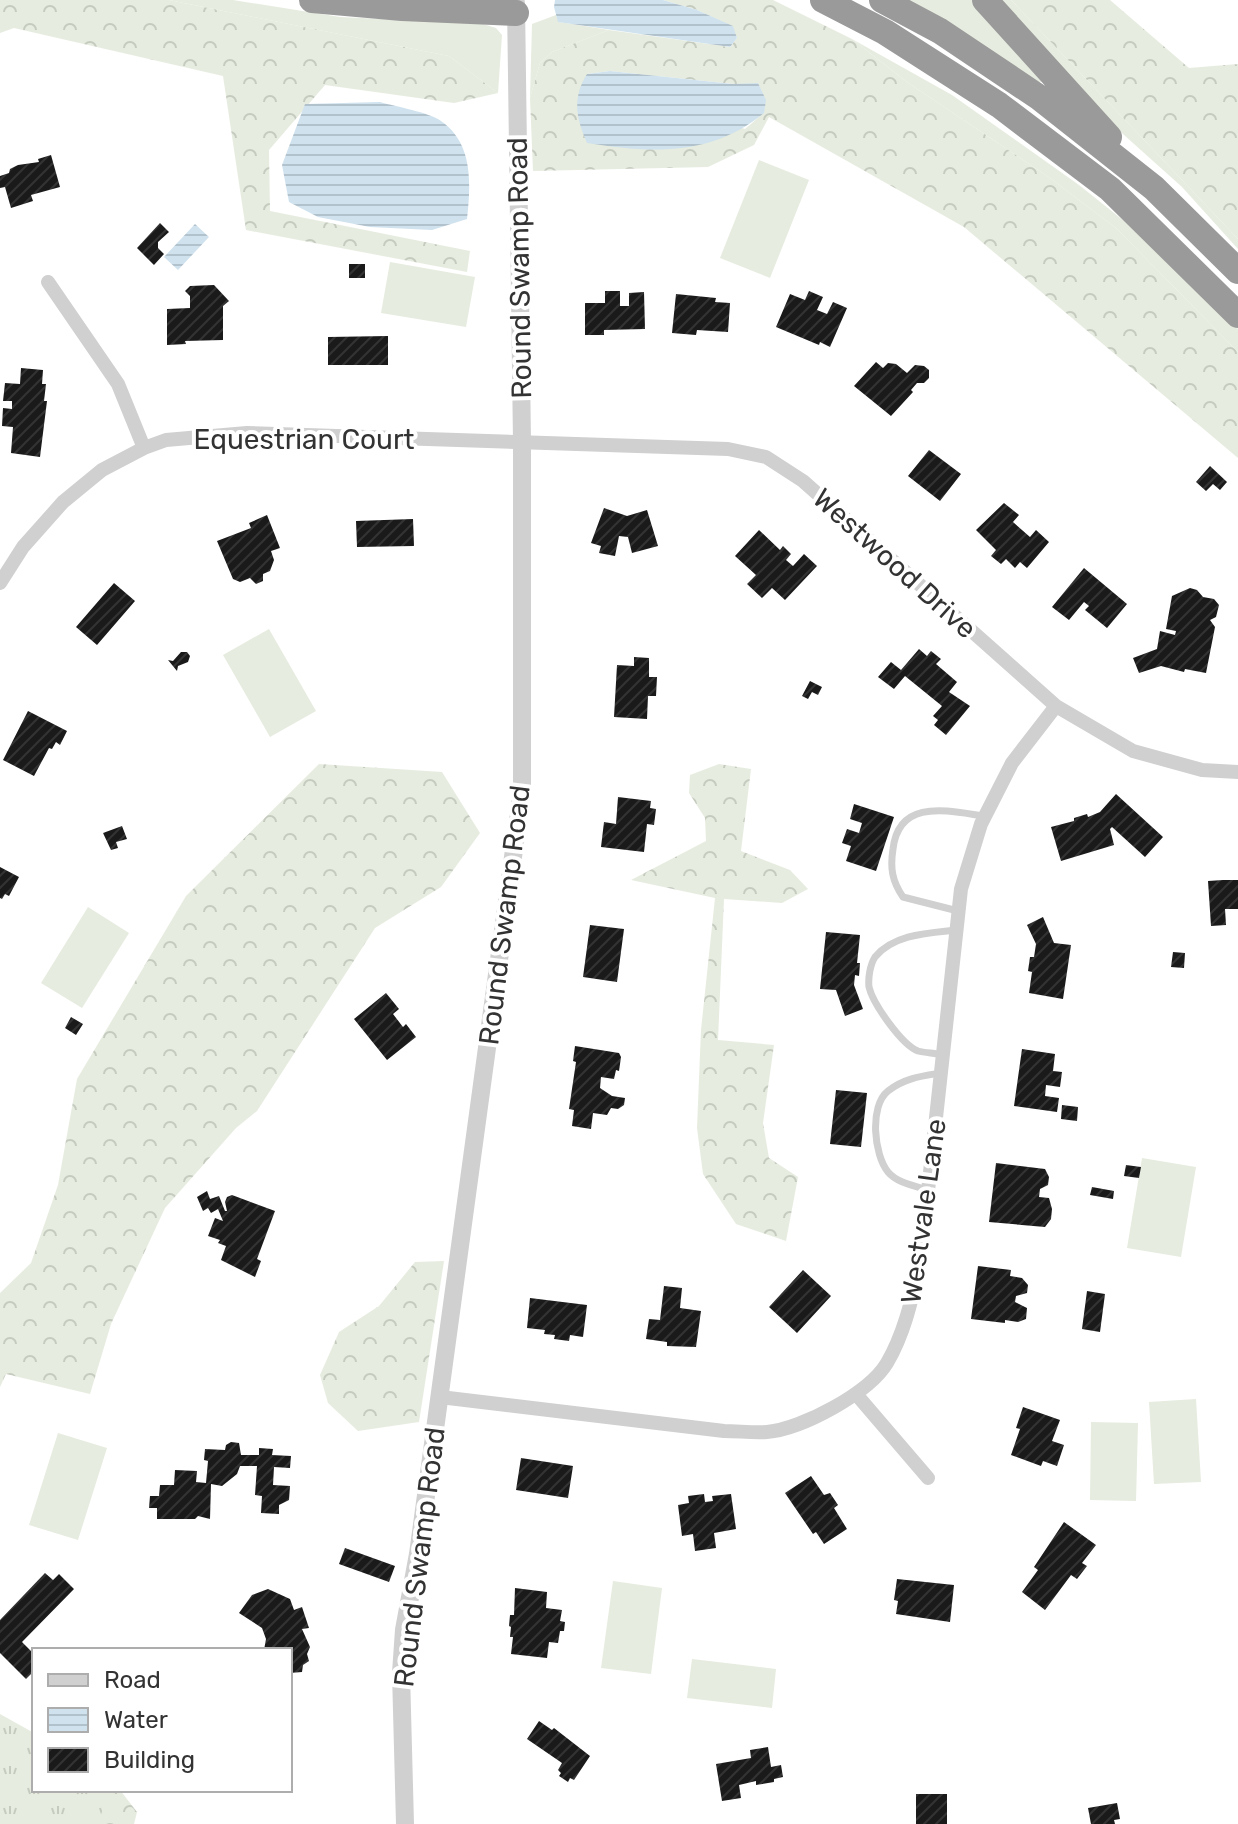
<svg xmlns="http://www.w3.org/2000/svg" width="1238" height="1824" font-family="Rubik,sans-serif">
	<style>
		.grass { fill: #e6ecdf }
		.forest { fill: url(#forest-crowns); fill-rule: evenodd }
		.park { fill: url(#park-tufts) }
		.water { fill: url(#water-rules) }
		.building { fill: url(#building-hatch) }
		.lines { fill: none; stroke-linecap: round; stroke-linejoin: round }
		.service { stroke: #d0d0d0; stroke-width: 7 }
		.minor { stroke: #d0d0d0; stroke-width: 14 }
		.tertiary { stroke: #d0d0d0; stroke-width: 18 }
		.motorway { stroke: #9a9a9a; stroke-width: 26 }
		.labels { text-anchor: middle; stroke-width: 8; stroke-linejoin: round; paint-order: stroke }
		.street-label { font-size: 28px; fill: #333; stroke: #fff }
	</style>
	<defs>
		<pattern id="forest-crowns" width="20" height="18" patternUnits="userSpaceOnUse" patternTransform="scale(2)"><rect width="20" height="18" fill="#e6ecdf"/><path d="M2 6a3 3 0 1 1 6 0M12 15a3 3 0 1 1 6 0" fill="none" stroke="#c6cbc0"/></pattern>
		<pattern id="park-tufts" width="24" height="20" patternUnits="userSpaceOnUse" patternTransform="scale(2)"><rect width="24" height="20" fill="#e6ecdf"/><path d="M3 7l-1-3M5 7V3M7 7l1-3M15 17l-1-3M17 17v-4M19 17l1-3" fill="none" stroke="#c6cbc0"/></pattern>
		<pattern id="water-rules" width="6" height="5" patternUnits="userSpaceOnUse" patternTransform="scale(2)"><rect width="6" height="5" fill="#cfe2ee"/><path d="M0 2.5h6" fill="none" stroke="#b2c2cd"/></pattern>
		<pattern id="building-hatch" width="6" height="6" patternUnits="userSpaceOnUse" patternTransform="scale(2)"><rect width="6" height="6" fill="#1a1a1a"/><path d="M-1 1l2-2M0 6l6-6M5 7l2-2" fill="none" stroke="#333"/></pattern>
	</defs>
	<rect width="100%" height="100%" fill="#fff"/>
	<path class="grass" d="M169,0H233L340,17L483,24L496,28L502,35L498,93L449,56Z
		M905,0H976L1045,81L1039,82Z
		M997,0H1011L1238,239V249L1182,187L1114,126Z
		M556,15L559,22L609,30L552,52L540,63L530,98L532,24Z
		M852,39L952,95L1079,185L1163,252L1238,329V352L1116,228L1050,178L907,82Z
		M759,160L809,180L770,278L720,258Z
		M390,262L475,277L466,327L381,313Z
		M269,629L316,711L270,737L223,655Z
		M88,907L129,933L82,1008L41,983Z
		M1142,1158L1196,1167L1181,1257L1127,1248Z
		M1196,1399L1201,1482L1154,1484L1149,1402Z
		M1091,1422L1138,1423L1136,1501L1090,1500Z
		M58,1433L107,1448L78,1540L29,1525Z
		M613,1581L662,1588L651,1674L601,1668Z
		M692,1659L776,1669L772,1708L687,1698Z"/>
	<path class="forest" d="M0,0H169L449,56L498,93L454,103L325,85L269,150L270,211L470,251L467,272L246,230L223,76L14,28L0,33Z
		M663,0H773L852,39L907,82L1050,178L1116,228L1238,352V458L964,227L769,117L754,145L708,167L533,171L530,98L540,63L552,52L609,30L730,47L737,38L732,26L697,10ZM610,71L733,84H758C771,109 765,112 745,129L587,74Z
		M1011,0H1110L1189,68L1238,64V239Z
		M319,764L442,772L480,833L441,887L375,928L257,1111L236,1128L165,1208L111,1324L90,1394L6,1374L0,1387V1293L31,1263L58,1185L77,1079L186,896Z
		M719,764L751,769L741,851L790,870L808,889L782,903L724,899L718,1040L774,1045L763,1123L769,1158L798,1177L786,1241L736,1224L703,1174L697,1128L701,1030L715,898L631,880L706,841L705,818L689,793L690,775Z
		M444,1261L419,1422L358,1431L328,1403L320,1375L339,1332L379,1306L415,1262Z
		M0,1725L34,1790H120L137,1812L134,1824H0Z"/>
	<path class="park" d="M0,1714L34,1733V1790H109L98,1824H0Z"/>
	<path class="water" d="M555,0H663L697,10L733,26L737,38L730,47L558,22L554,7Z
		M610,71L733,84L758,83L766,100L764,113C711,157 650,153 587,143C576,118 572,98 587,74Z
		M380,102C397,107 428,112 441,121C473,143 471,183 467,219L432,230L370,227L318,217L289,202L282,165L305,104Z
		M195,224L209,237L178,270L164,257Z"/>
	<path class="building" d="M51,155L60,187L31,195L33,201L11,208L5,187L0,188V176L9,173L10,169L18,165L39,162L38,159Z
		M160,223L169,232L158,242V248L164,254L154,265L137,248Z
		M349,264H365V278H349Z
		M214,285L229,301L223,306V340L185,341L186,344L167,345V309L190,308V296L185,291L190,286Z
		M605,291H620V306H629V293L644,292L645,329L604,330V335H585V303H605Z
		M809,291L823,297L817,310L827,314L833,302L847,308L830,347L820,342L819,345L776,327L790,294L805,300Z
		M676,294L716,298L715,302L730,303L728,332L697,330L696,335L672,333Z
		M388,336V365H328V337Z
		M876,362L883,368L888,363L896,364L907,373L915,365L924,366L929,370V378L924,383H917L911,390L913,392L891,416L854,386Z
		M21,368L43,370L42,384H46L44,401H47L40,457L11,453L13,427L2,426L3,408L12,409V401H3L5,383L20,384Z
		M929,450L961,474L940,501L908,476Z
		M1210,466L1227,482L1220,490L1213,484L1206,491L1196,482Z
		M1004,503L1019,515L1013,522L1030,537L1036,530L1049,542L1027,568L1020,562L1015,568L1006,559L1001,564L991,556L996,550L976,530Z
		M604,508L627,516L647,510L658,546L632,553L628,537L619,536L615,556L599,553L601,546L591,543Z
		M267,515L280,548L271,551L274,560L270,571L263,574V581L256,584L250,578L240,582L233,579L217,541L251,528L249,523Z
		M413,519L414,546L357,547L356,521Z
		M759,530L780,550L783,546L791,554L786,560L793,566L804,554L817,566L785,600L772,588L762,598L747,584L756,575L735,556Z
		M1084,568L1127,604L1107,628L1085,610L1089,606L1084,602L1069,620L1052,607Z
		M114,583L135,601L97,645L76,627Z
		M1190,588L1197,590L1203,597L1214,599L1219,605L1216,617L1210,620L1215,627L1206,673L1185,669L1184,672L1161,666L1139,673L1133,658L1157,649L1160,631L1175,635L1176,631L1166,629L1172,596Z
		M919,649L927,656L931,651L941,659L936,664L957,682L949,692L970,706L946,735L934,725L938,720L933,716L942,706L905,676L894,689L878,677L891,662L901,670Z
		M181,652H187L190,656L188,662L178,666L177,671L168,660L173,661Z
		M634,657L649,658V677H657L656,696H648L647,719L614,717L617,665L634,666Z
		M810,681L822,687L818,695L812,692L808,699L802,696Z
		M28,711L67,731L60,745L56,742L52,749L49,748L34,776L3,760Z
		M1116,794L1163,837L1145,857L1112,827L1110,829L1114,845L1061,861L1051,827L1074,821V818L1087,814L1088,817L1100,812Z
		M618,797L651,801L650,808L656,809L654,825L647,824L644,852L601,847L604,822L616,824Z
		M854,804L894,817L876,871L846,861L851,846L842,843L847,829L859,833L862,823L850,819Z
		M122,826L127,839L116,842L118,848L111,850L103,833Z
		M0,867L19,877L9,896L5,894L2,899L0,898Z
		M1223,880H1238V909H1225L1226,925L1211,926L1208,881Z
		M1043,917L1054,943L1071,945L1063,999L1029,993L1032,972L1028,971L1030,957H1034L1036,944L1027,925Z
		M590,925L624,929L617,982L583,977Z
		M826,932L860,935L857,963H860L859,976L855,975L854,985L863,1009L845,1016L836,990L820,989Z
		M1173,952L1185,953L1184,968L1171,967Z
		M386,993L399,1009L393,1014L403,1027L406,1024L416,1037L387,1060L354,1019Z
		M71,1017L83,1024L76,1035L65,1028Z
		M575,1046L619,1053L621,1057L619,1071L616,1070L614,1079L601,1077L600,1088L612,1096L625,1098L624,1105L618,1109L611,1108L607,1115L593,1113L591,1129L572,1126L574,1110L569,1109L576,1062L573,1061Z
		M1022,1049L1055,1054L1053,1071L1062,1072L1060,1087L1046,1085L1045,1096L1059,1098L1057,1112L1014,1106Z
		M836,1090L867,1093L861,1147L830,1144Z
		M1062,1105L1078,1107L1077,1121L1061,1119Z
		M996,1163L1045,1169L1049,1177L1048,1185L1040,1189L1039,1197L1049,1198L1052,1209L1051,1219L1045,1227L989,1222Z
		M1126,1165L1141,1167L1139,1178L1124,1176Z
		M1092,1187L1114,1191L1113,1199L1090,1195Z
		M207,1191L210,1199L219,1196L225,1211H227L225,1202L227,1197L232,1195L275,1211L257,1259L261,1261L255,1277L221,1260L226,1246L218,1243L220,1240L208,1236L215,1218L223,1221L218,1209L211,1213L208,1208L203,1211L197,1197Z
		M978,1266L1011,1270L1010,1276L1022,1278L1028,1285L1027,1293L1016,1296L1015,1302L1027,1308L1026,1319L1018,1322L1005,1320V1323L971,1319Z
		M803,1270L831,1296L797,1333L769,1307Z
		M664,1286L682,1288L680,1308L701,1311L696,1347L667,1346V1342L646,1339L649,1319L660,1320Z
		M1087,1291L1105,1294L1100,1332L1082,1329Z
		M530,1298L587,1305L583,1337L570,1335L569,1341L554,1339L555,1335L544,1334L545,1330L527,1328Z
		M1023,1407L1060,1420L1052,1441L1064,1445L1057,1466L1043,1461L1041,1466L1011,1455L1020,1429L1016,1428Z
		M231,1442L239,1443L241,1455H259V1448L273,1449L272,1455L291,1456L290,1468L274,1467L273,1485L290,1486L289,1500L279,1505V1514L261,1513L262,1496L255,1495L257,1466H240L237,1474L222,1486L211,1484L210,1519L198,1516L195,1519H157V1508H149L150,1496H159L160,1485H174L175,1470L197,1471L196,1482L206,1483L208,1461L204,1460L205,1449L225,1450L226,1445Z
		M521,1458L573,1466L568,1498L516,1490Z
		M811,1476L824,1495L830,1493L838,1505L834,1508L847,1529L824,1544L816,1532L813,1534L785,1493Z
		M704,1494L705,1502L713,1501L712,1496L731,1494L736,1529L714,1533L716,1548L695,1551L693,1534L682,1536L678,1505L689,1503L688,1496Z
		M1064,1522L1096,1545L1082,1563L1087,1566L1077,1579L1071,1575L1045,1610L1022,1592L1038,1570L1034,1567Z
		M345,1548L395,1566L389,1582L339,1564Z
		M45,1573L53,1580L59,1574L74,1589L22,1642L34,1654V1671L26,1679L0,1653V1620Z
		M897,1579L954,1585L950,1622L896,1614L898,1601L894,1600Z
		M515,1588L547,1592L546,1608L562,1610L560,1621L565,1622L564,1631H560L558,1643L549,1642L547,1658L511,1654L513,1637H510L511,1627L509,1626L510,1615H514Z
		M268,1589L290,1599L294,1610L302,1607L309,1628L302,1629L310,1647L307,1654L309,1661L303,1665L302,1672L290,1673V1650H264L266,1639L262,1628L239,1613L252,1595Z
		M539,1721L552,1730L554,1728L590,1756L574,1780L570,1778L568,1782L559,1776L561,1773L558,1770L562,1763L527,1739Z
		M768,1747L771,1767L781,1765L783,1777L774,1779V1782L756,1785V1781L739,1785L741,1798L722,1801L716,1764L751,1758L750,1750Z
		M916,1794H947V1824H916Z
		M1117,1803L1120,1819L1114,1820L1115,1824H1091L1088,1808Z"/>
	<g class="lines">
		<path class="service" d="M958,911L903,897C892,881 890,868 893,849C899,798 948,811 984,816
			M943,1055C935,1053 925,1053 918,1051C902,1045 873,1004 869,987C868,978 870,965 875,957C894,934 929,933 956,930
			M928,1190C915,1186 897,1183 888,1172C874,1155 869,1106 888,1091C904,1078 922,1076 941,1073"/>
		<path class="minor" d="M48,282L118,384L144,448
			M0,583L23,547L63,502L102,470L144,448L166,440L247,433L728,449L766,457L803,481L1056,706L1133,751L1202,770L1238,772
			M856,1394L928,1478
			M440,1397L724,1431C738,1431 753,1433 767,1432C802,1429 869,1393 887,1363C905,1332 912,1298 920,1264L961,889L981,824L1012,763L1056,706"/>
		<path class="tertiary" d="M405,1824L401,1673L404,1630L418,1554L522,791V442L516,3"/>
		<path class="motorway" d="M312,0L402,8L516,13
			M823,0L885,32L999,105L1110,189L1238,315
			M882,0L940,31L1040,98L1154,188L1238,271
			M985,0L1109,137"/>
	</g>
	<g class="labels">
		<g class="street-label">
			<text transform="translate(519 268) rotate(-91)" y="10">Round Swamp Road</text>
			<text x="304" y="449">Equestrian Court</text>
			<text transform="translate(895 563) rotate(42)" y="10">Westwood Drive</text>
			<text transform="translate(504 915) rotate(-83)" y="10">Round Swamp Road</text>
			<text transform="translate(923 1211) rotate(-82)" y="10">Westvale Lane</text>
			<text transform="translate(419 1557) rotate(-83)" y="10">Round Swamp Road</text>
		</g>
	</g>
	<rect x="32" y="1648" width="260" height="144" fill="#ffffff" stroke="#adadad" stroke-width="2"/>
	<rect x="48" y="1674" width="40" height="12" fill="#d0d0d0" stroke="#adadad" stroke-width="2"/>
	<text x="104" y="1688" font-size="24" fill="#333333">Road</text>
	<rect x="48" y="1708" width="40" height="24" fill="url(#water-rules)" stroke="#adadad" stroke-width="2"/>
	<text x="104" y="1728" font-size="24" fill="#333333">Water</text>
	<rect x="48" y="1748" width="40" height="24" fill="url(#building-hatch)" stroke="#adadad" stroke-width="2"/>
	<text x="104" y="1768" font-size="24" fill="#333333">Building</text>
</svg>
